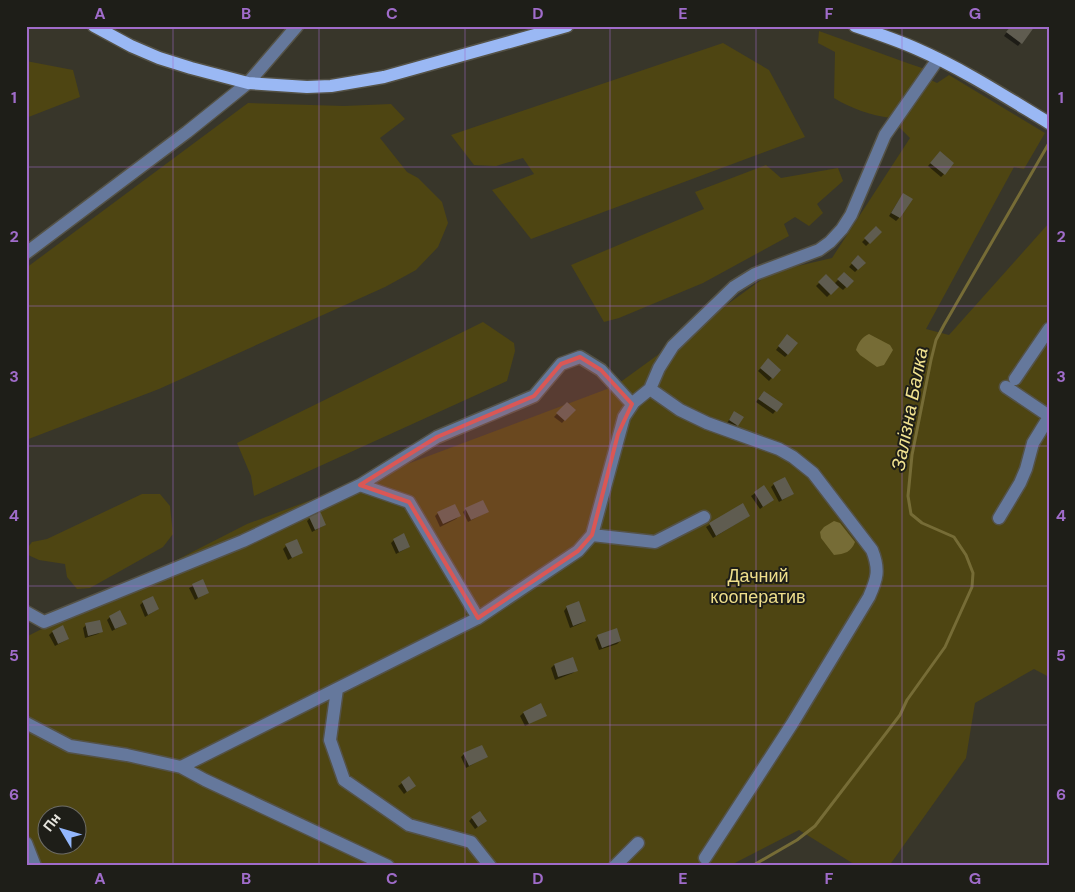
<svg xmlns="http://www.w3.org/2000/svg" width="1075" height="892" font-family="'DM Sans',sans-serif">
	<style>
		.green { fill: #4e4512; fill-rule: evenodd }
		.water { fill: #766c36 }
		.shadow { fill: #0007 }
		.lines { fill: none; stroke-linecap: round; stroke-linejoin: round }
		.stream { stroke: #766c36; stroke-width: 3 }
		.building { fill: #5f5c50 }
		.minor-casing { stroke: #545247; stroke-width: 15 }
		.major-casing { stroke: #545247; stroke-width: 15 }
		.minor { stroke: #65789c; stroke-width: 12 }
		.major { stroke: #9ab8f4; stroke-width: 12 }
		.marked { fill: #da5755; fill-opacity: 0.2; stroke: #da5755; stroke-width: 4; stroke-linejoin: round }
		.grid { fill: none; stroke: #a06cca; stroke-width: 1; stroke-opacity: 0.55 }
		.labels { text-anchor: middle; stroke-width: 4; stroke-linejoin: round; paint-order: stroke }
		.park-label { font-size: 18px; fill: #eede8b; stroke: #1e1e18 }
		.water-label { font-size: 19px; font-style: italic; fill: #f2e390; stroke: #1e1e18 }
		.neatline { fill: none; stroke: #a06cca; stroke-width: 2 }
		.grid-label { font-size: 16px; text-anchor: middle; font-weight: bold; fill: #a06cca }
	</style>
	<rect width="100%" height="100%" fill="#38362a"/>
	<path class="green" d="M819,31L910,64L925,69L891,118C870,115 852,109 834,98L835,52L818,43Z
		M723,43L769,70L805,137L531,239L492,190L534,174L523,158L496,166L474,165L451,135Z
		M26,61L73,70L80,97L26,118Z
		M949,75L1045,133L1024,169L1014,167L926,329L949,335L1049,223V677L1034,669L975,703L966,758L889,866H857L799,830L729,866H26V637L247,524L615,386L772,272L832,258L910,138L898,126L929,79L937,83ZM48,814H78V844H48Z
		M248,103L344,106L391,104L405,119L380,138L407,172L418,178L442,202L448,223L438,247L416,270L385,287L159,389L26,440V268Z
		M766,165L781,178L838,168L843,181L817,204L823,213L809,226L795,217L784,224L789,236L703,283L619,318L604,322L571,265L704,209L695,192Z
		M483,322L514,343L515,351L507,381L254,496L251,476L237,443Z
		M142,494H160L170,506L173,534L163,547L90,588L77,589L67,577L65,564L39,560L26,554V550L32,542L47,539Z"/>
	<path class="water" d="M869,334L890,345L893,350L884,365L877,367L860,355L856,350C858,343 862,337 869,334Z
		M834,521L840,523L855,542C851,552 845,554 834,555L821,538L820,532L824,527Z"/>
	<path class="shadow" d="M1011,26H1034L1018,46L1004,36Z
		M937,156L944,174L941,177L928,166Z
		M901,197L899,218L896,221L889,216Z
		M876,228L880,232L866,246L862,242Z
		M858,257L864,263L855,272L849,267Z
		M844,274L852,281L843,290L838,286L827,297L816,286L826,276L834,284Z
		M784,339L788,354L785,357L776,350Z
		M768,360L779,370L769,381L758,371Z
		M761,395L781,404L773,414L756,402Z
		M567,403L574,410L562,423L554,417Z
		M734,413L737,425L734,428L727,423Z
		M774,484L793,494L779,502L771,487Z
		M764,487L772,500L760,509L751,496Z
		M742,505L749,516L713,538L706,527Z
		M466,509L487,512L468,522L463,512Z
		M438,513L459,516L456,519L440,527L435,516Z
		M310,518L325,525L312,532L307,521Z
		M394,540L409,547L396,554L391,543Z
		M286,546L301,553L288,560L283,549Z
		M202,581L208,592L195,600L189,588Z
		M143,602L158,609L145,617L140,605Z
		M567,607L585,620L582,623L570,628L564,611Z
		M110,617L125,624L112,631L107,620Z
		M86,625L102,631L98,634L85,638L83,628Z
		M52,632L68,639L55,646L49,635Z
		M598,636L620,641L617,644L599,650L595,639Z
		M572,659L576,670L573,673L555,680L551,668L554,665Z
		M523,713L546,715L525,726L520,716Z
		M464,754L486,757L466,768L461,757Z
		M409,778L414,786L404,794L398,786Z
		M472,818L482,824L475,829L469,821Z"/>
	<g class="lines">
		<path class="stream" d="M752,866L797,840L815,826L900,715L907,700L945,647L972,587L973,573L966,555L954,537L922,523L911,514L908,496L912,455L931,360L936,340L944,325L1049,143"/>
	</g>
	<path class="building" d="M1011,26H1035L1022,44L1006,32Z
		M940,151L954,163L945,175L930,163Z
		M903,193L913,199L900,218L891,213Z
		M876,226L882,232L870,244L864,238Z
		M858,255L866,263L858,270L851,263Z
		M844,272L854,281L847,288L837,279Z
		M826,274L839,287L831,295L818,282Z
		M787,334L798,343L788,355L778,346Z
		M768,358L781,370L773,379L760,368Z
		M764,391L783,404L777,412L758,399Z
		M567,402L576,410L565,421L556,413Z
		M734,411L744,417L738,426L729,420Z
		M785,477L794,494L782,500L773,483Z
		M764,485L774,500L763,507L754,492Z
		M483,500L489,512L471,520L465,508Z
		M743,503L750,516L716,536L709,523Z
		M455,504L461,516L443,524L437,512Z
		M320,511L326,525L315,530L309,517Z
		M404,533L410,547L399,552L393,539Z
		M297,539L303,553L292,558L285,544Z
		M203,579L209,593L198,598L192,584Z
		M153,596L159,609L148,615L142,601Z
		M579,601L586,621L573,626L566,606Z
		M120,610L127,624L115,629L109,616Z
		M100,620L103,632L88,636L85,623Z
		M63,625L69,639L58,644L52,631Z
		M617,628L621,641L602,648L597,635Z
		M573,657L578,671L558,677L554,664Z
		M541,703L547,716L529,724L523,712Z
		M482,745L488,757L469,766L463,753Z
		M409,776L416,786L407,792L401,782Z
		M480,811L487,821L478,827L471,817Z"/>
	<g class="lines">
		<g class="minor-casing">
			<path id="minor" d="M26,253L187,132L248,83L297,26
				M1015,379L1049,329
				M1006,387L1049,416
				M650,389L680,410L707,423L779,449L793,457L813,473L872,550C880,570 877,579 869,597L792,724L705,858
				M360,485L437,437L534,396L561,364L580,357L601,370L632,404
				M999,518L1020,483L1026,469L1033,443L1049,417
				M592,535L655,542L704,517
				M26,612L44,622L243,541L360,485L409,502L478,618
				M337,689L330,740L344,780L409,825L471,842L490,866
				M26,723L70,746L127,755L181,767L478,618L578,551L592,535L624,417L634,402L650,389L659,368L673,346L734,287L755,274L819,250L830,242L842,229L851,215L885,135L938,59
				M181,767L205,780L388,866
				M26,843L35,866
				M615,866L638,843"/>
		</g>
		<g class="major-casing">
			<path id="major" d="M94,26L131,46L159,58L191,68L248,83L307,87L331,86L384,77L567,26
				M855,26C876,33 897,40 917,49C963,69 1006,97 1049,123"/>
		</g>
		<use href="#minor" class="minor"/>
		<use href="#major" class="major"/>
	</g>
	<path class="marked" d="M580,357L601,370L632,404L618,434L592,535L578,551L478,618L409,502L360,485L437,437L534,396L561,364Z"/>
	<path class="grid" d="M173,26V866M319,26V866M465,26V866M610,26V866M756,26V866M902,26V866M26,167H1049M26,306H1049M26,446H1049M26,586H1049M26,725H1049"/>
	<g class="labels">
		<g class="park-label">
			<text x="758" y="582">Дачний<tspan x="758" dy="21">кооператив</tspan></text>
		</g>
		<g class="water-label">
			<text transform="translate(909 409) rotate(-79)" y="7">Залізна Балка</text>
		</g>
	</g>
	<rect width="1075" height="892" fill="none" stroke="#1e1e18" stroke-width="55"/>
	<g transform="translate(62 830) rotate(308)"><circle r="24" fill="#1e1e18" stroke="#6e6d67"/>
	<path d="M0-4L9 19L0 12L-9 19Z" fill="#93b7fd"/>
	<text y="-8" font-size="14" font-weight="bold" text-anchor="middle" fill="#e5e4dd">Пн</text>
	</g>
	<rect x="28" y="28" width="1020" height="836" class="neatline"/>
	<g class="grid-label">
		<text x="100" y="19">A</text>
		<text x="246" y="19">B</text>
		<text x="392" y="19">C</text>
		<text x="538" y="19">D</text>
		<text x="683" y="19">E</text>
		<text x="829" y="19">F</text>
		<text x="975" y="19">G</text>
		<text x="14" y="103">1</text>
		<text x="1061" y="103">1</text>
		<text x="14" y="242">2</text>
		<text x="1061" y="242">2</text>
		<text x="14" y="382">3</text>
		<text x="1061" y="382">3</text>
		<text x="14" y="521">4</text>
		<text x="1061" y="521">4</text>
		<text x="14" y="661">5</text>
		<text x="1061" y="661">5</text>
		<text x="14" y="800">6</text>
		<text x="1061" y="800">6</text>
		<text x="100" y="884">A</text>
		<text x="246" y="884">B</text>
		<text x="392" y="884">C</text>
		<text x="538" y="884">D</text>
		<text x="683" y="884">E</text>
		<text x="829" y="884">F</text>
		<text x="975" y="884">G</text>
	</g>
</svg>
